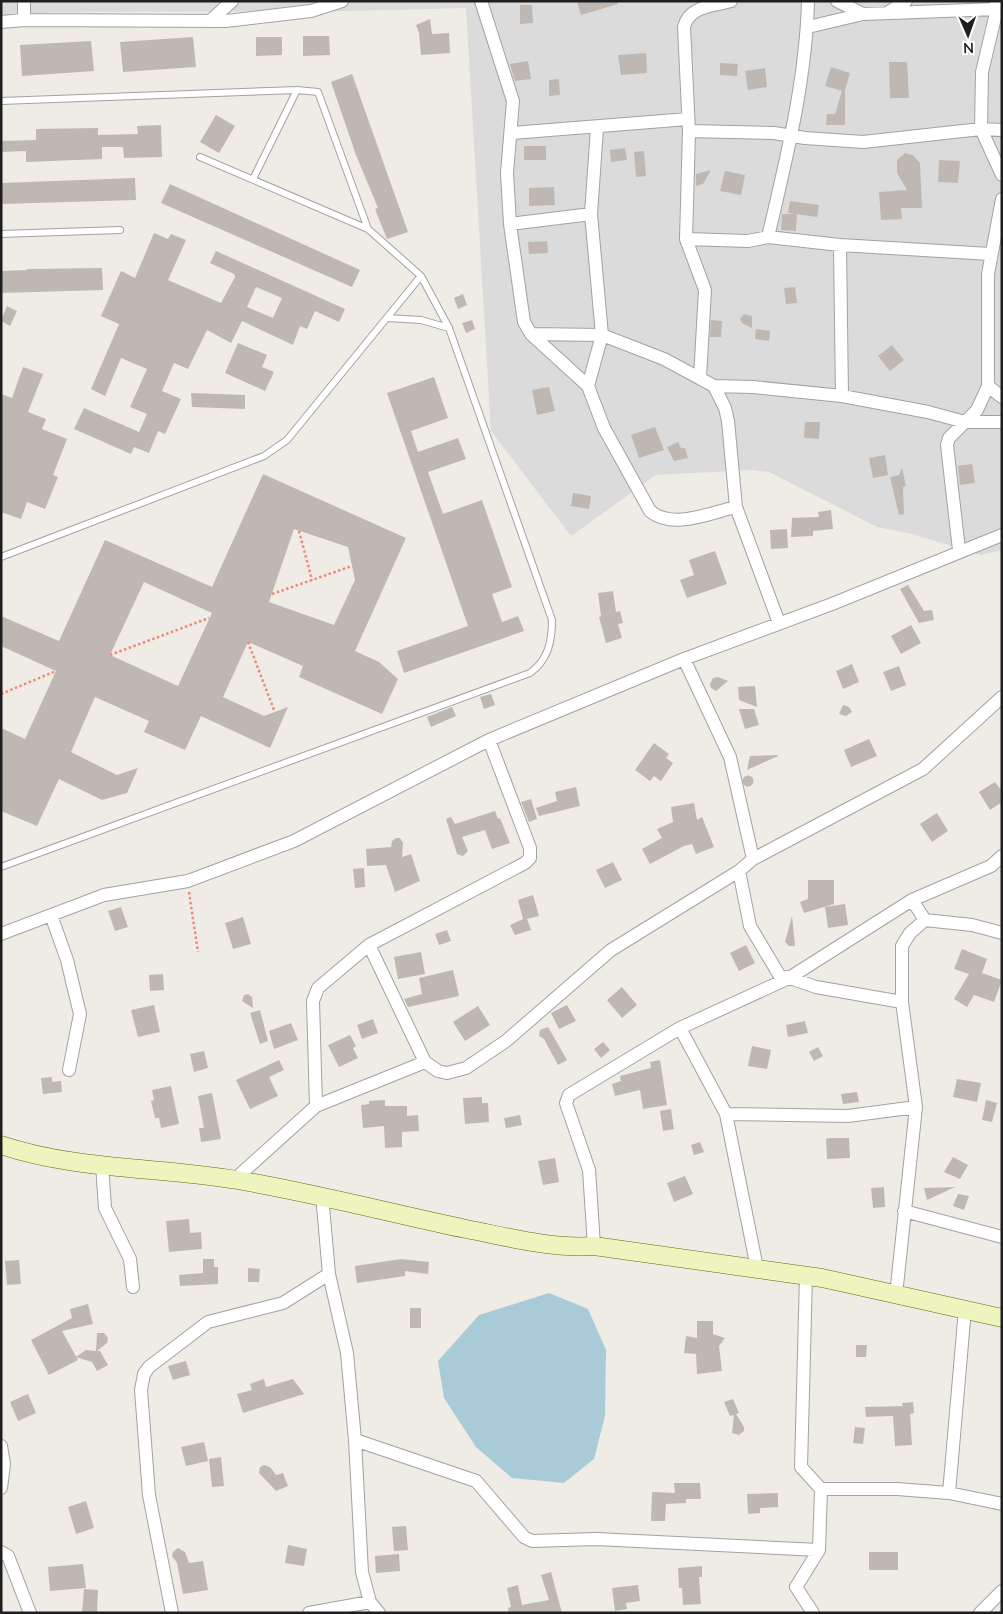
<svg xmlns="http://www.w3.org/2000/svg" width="1003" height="1614" font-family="Lato,sans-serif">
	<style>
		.residential { fill: #dcdbdb }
		.water { fill: #a9cbd8 }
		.building { fill: #bfb8b2; fill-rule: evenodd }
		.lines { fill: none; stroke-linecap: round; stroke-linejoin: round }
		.lane-casing { stroke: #a2a2a2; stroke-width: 8 }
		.street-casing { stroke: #a2a2a2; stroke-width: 14 }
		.secondary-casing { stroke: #5d6d0e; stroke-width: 19 }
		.path { stroke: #ee8976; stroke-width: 2.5; stroke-dasharray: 2.5 2.5; stroke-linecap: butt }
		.lane { stroke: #fff; stroke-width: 6 }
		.street { stroke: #fff; stroke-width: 12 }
		.secondary { stroke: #eef4bd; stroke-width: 18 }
	</style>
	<rect width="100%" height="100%" fill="#eeece5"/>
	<path class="residential" d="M1,1H1002V550L981,555L912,534L877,527L769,472L751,470L656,475L571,536L491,431L466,8L349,11L56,12L1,17Z"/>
	<path class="water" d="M549,1293L588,1309L606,1350L605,1416L594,1459L564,1483L512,1478L476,1447L444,1398L438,1361L479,1315Z"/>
	<path class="building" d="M577,1H618V4L581,15Z
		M520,5H532L533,23L520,24Z
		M430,19L432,34L449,33L450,53L421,55L419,33L416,25Z
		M303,36H329L330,55L303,56Z
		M193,37L196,67L123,72L120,42Z
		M256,37H282V55L256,56Z
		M91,41L94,71L22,76L20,45Z
		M646,53L647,73L621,75L618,55Z
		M528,61L531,79L515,81L510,64Z
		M889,62H907L909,98H890Z
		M720,63L738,64L737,76L720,75Z
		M831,67L850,73L845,90V125H826L827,114H835L842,91L825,86Z
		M765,68L767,87L748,90L745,71Z
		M352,74L408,232L387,239L375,209L378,208L356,155L331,82Z
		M559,79L560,95L549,96V80Z
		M216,115L235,126L219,153L200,142Z
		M161,125L162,157L124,158L123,147H102V159L26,162V151L1,152V141L36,140V129L98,128V135L138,134L137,126Z
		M524,146H546V160H524Z
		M625,148L627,160L611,162L610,150Z
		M644,151L646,176L636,177L634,152Z
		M905,153L913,155L920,163L922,208H901L902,219L881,220L879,192L907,190L897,173V160Z
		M939,160L960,161L958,183L938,182Z
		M711,170L703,184L696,186V174Z
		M725,171L745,175L741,195L720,191Z
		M135,178L136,200L1,204V183Z
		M170,184L360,270L352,287L161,203Z
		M554,187L555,205L529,206V188Z
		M790,201L819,205L817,217L788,213Z
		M782,214H797L796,231L781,230Z
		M154,233L168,239L171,234L186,240L168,280L221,303L235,277L234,274L210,263L216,251L345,309L339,322L315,311L307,329L300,326L293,345L242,321L231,343L207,330L188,369L174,363L162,391L181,399L165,434L158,431L149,453L134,447L131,454L74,429L84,408L139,432L147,414L130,407L147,369L121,358L105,396L91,389L119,324L101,316L121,271L135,278ZM256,287L282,298L273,318L247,307Z
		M547,241L548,253L529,254L528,242Z
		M102,268L103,290L1,293V271L27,270V269Z
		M795,287L797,303L786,304L784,288Z
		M463,294L467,305L458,309L454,298Z
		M7,306L17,311L10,326L1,321Z
		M744,314L752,316V328L742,323L740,319Z
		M472,320L475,329L466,333L462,323Z
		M711,320L722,321L721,337H710Z
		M756,329L770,331L769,341L755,339Z
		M238,343L267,355L262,367L274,372L265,391L225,373Z
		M892,345L904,360L890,371L878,356Z
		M23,367L43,374L28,412L46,419L42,429L67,439L53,475L58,477L45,509L27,502L21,519L1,512V394L12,398Z
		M434,377L448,418L411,431L418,452L458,438L466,459L428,472L443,514L482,500L512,587L492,594L502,622L518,616L524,631L404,673L397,651L468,626L387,393Z
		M549,387L555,411L537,415L532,390Z
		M191,393L245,395V409L192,407Z
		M805,422H820L819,439L804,438Z
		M655,427L664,450L639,458L631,435Z
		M678,442L681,448H685L688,458L674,461L667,447Z
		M885,455L888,475L873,478L869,458Z
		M972,464L975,483L960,485L958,466Z
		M902,468L906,486L903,487L904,514L899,515L890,477L899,475Z
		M263,474L406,538L355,651L379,662L398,679L382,714L299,677L303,666L248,642L223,697L264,716L288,707L270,748L201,716L185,750L144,732L149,721L95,697L71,752L117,775L138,768L127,793L102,800L59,779L37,826L1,811V728L25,739L56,671L1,646V616L59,641L105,540L212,587ZM294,529L348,547L355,580L334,625L269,602ZM144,582L212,613L178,686L110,655Z
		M573,493L591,496L589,509L571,506Z
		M831,510L833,529L813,531V536L791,537L792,518L819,517L818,512Z
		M787,529L788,548L771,549L770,530Z
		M715,551L727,584L687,598L680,580L694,575L689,560Z
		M908,585L924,611L932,610L934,620L919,623L900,589Z
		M613,591L616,612L620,611L623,623L618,624L622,638L606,643L599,617L601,616L598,593Z
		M911,625L921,643L901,654L891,636Z
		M852,664L859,682L843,689L836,671Z
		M899,666L906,685L891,691L883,672Z
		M718,677L728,681L716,691L711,688L710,684L713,678Z
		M755,686L757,707L739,700L738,687Z
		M491,694L495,705L484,709L480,697Z
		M843,705L849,707L852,712L846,716L839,714Z
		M452,707L456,716L431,727L427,717Z
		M739,709H754L759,725L745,729Z
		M869,739L877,756L851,767L844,750Z
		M654,743L669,754L666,758L673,763L661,781L654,776L650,781L635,770Z
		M778,755V756L747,770L750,756Z
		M742.5 781a5.5 5.5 0 1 1 11 0a5.5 5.5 0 1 1-11 0Z
		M995,782L1002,791V802L990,810L979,792Z
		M576,787L580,806L539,816L536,808L557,801L555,792Z
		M531,799L537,819L529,822L521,802Z
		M694,803L697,820L702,817L714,847L696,854L692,844L684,846L650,864L642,849L662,838L657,829L673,822L671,807Z
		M495,811L498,819L500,818L510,843L492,849L485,830L462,837L468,851L463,856L457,854L446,819L451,817L455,824Z
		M937,813L948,831L932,842L920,824Z
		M396,838H400L403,843L402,857L411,854L420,881L395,892L386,865L367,866L366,849L391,847L392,841Z
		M613,862L622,880L605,888L596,870Z
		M364,868L365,887L355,888L353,869Z
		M808,880H834V904L804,913L800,902L808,899Z
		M533,895L539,916L527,919L531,930L515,935L510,925L523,919L518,900Z
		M845,904L848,925L828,928L825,907Z
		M121,907L128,927L115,931L108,911Z
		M792,916L795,946H789L785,942Z
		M243,917L251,944L233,949L225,923Z
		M447,930L451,941L439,945L435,934Z
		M746,945L755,963L739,971L730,953Z
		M962,949L987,959L982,973L1002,980L994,1002L974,995L967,1007L954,999L969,974L954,969Z
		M421,952L425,974L398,979L394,957Z
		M453,970L459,996L408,1007L404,999L422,994L419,978Z
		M163,974L164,990L150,991L149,975Z
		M622,987L637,1005L622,1018L607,1000Z
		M248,994L252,997L253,1008L242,1001L244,995Z
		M154,1005L160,1032L138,1037L131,1010Z
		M567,1005L576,1021L559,1029L551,1013Z
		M478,1006L490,1025L465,1041L453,1022Z
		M260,1010L268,1041L260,1044L250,1013Z
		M373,1019L378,1033L362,1039L357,1025Z
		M805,1021L808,1033L788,1037L786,1025Z
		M291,1023L298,1040L274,1049L269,1031Z
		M548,1027L567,1060L558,1065L544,1039L539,1036L540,1030Z
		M350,1035L356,1046L353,1048L358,1058L339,1067L328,1045Z
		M603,1042L610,1050L601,1058L594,1049Z
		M752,1046L771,1050L767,1069L748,1066Z
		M818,1047L823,1056L814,1061L809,1052Z
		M204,1051L208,1068L194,1072L190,1054Z
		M279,1060L284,1070L269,1077L278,1096L250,1109L236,1080Z
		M660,1060L667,1105L643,1109L640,1090L615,1096L612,1084L621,1081L620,1076L651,1068L650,1062Z
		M52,1077V1082L61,1081L62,1092L43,1094L41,1078Z
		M957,1079L981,1083L977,1102L953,1097Z
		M171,1086L179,1124L161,1128L159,1118H155L151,1101L154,1100L152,1090Z
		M857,1092L859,1102L843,1104L841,1094Z
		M212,1093L221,1139L201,1142L199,1128H204L198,1096Z
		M482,1097V1103H488L489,1122L465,1124L463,1098Z
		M385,1100V1106H407V1116L418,1115L419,1131L402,1132V1147L385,1148L384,1126L363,1128L361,1105L369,1104V1101Z
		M986,1100L997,1103L992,1122L982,1120Z
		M671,1109L674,1129L663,1131L660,1111Z
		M520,1115L522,1125L506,1128L504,1118Z
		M830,1138H849L850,1158L827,1159L826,1139Z
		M700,1142L704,1152L694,1155L691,1145Z
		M953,1157L968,1165L960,1179L944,1172Z
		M555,1158L559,1182L543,1185L538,1161Z
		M685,1176L693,1194L674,1202L667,1183Z
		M884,1187L885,1207L873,1208L871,1188Z
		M954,1187H955L927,1200L924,1188Z
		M958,1194L969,1196L964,1210L953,1206Z
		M189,1219L190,1233L201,1232L202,1249L169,1252L166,1221Z
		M203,1259H214V1267H218V1284L180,1286L179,1275L203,1273Z
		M401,1259L429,1262L428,1274L405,1271V1276L357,1283L355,1266Z
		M19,1260L21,1284L7,1285L5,1261Z
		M248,1268L260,1269L259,1282H248Z
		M88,1304L93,1324L62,1331L78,1360L49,1375L31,1340L72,1318L70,1309Z
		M410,1308H421V1328H410Z
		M697,1321H713V1334L725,1338L719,1346L722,1371L697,1374L696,1354L684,1353L686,1336L697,1338Z
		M97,1333H104L108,1338L107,1343L97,1351H100L108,1365L97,1371L92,1362L76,1357L86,1350L96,1351Z
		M856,1345H867L866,1357H856Z
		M186,1361L190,1375L173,1380L168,1366Z
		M264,1379L266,1387L293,1379L304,1394L243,1413L237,1394L252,1390L250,1384Z
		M28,1394L36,1413L18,1421L10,1402Z
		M733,1399L739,1413L736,1414L744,1427V1431L739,1435L732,1433L734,1415L730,1416L724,1402Z
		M913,1402L914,1413L910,1414L912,1445L895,1446L893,1416L866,1417L865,1407L903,1406L902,1403Z
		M855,1427L865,1428L863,1444L853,1443Z
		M204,1442L208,1461L186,1466L181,1447Z
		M221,1457L224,1486L212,1487L209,1459Z
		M264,1465L270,1467L276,1475L283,1473L288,1486L276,1491L259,1473L260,1467Z
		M674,1483H700L701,1499H686V1503L666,1504L665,1521H651L652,1492L675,1493Z
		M778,1493V1507L760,1508V1513L748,1514L747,1494Z
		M86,1501L94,1528L76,1534L68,1507Z
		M406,1526L408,1550L394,1551L392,1527Z
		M288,1545L307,1549L304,1566L285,1563Z
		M178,1548L185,1552L189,1563L203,1561L208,1590L183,1594L177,1563L172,1556L173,1552Z
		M869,1552H898V1570H869Z
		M399,1554L400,1571L376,1573L375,1556Z
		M83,1564L86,1588L50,1591L48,1567Z
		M702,1566V1577H699L701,1604L683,1605L682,1588H679L678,1568Z
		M551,1572L562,1613H509L508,1608L511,1607L507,1588L518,1585L522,1605L549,1600L541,1575Z
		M638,1585L640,1601L626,1603L627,1609L615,1611L612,1588Z
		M84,1589L98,1590L97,1613H82Z"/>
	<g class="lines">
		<g class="lane-casing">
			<path id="lane" d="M1,101L297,90L318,92L368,229L421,276L449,328L552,620C552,642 548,660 530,673L1,867
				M200,157L368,229
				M253,179L297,90
				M1,234L120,230
				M388,318L421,320L449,328
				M1,557L264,456L287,440L421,276"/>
		</g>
		<g class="street-casing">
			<path id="street" d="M481,1L513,101L507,173L510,224L524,322L531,334L588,386L604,428L650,511C673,530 709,513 736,507
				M837,1L863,14
				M996,1L997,9L982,72L981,129L1002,175
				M887,13L906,1
				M24,20V1
				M210,21L232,1
				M1,22L24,20L226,21L311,11L342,1
				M808,27L863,14L997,9
				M689,131L774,133L805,138L863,142L981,129L1002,130
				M512,133L688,119
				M1002,199L988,274V386L1002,397
				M510,224L591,214
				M768,237C786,160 806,81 808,1
				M686,239L748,241L768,237L840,245L990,254
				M840,245L842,396
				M531,334L602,335L664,359L714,386L725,408L728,421L736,507L779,623
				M700,378L705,290L686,239L689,131L684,27C689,6 713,6 731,1
				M588,386L602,335L591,214L597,128
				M714,386L753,387L842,396L928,412L965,422H1002
				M959,550L947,445L949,438L977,410L988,386
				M684,659L730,757L753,859
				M739,871L750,926L781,978L787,977L816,987L902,1002
				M51,915L67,960L80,1014L69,1070
				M925,920L972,925L1002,933
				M1,934L104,895L188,881L294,841L489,740L684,659L832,604L1002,535
				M369,945L425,1062
				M680,1028L726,1114L757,1268
				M316,1106L313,1001L318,988L369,945L525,863L530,858V848L489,740
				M726,1114L848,1116L916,1107L902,1002V946L910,933L925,920L912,900L991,866L1002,856
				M102,1164L105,1208L130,1259L133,1287
				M234,1180L316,1106L425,1062L438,1071L447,1073L466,1068L506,1041L611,950L739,871L753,859L923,769L1002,697
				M322,1195L329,1274L347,1353L355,1440L362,1572L370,1602L379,1613
				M904,1211L1002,1237
				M594,1246L589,1170L566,1103L569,1095L680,1028L789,978L912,900
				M806,1276L801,1467L821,1489H897L949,1493L1002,1504
				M896,1295L916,1107
				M355,1440L476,1481L524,1537L532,1541L596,1539L819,1550L821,1489
				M1,1446L4,1464L1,1488
				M949,1493L965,1309
				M1,1552L8,1556L30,1613
				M172,1613L149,1495L141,1390L144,1374L149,1367L208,1322L283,1303L329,1274
				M309,1613L370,1602
				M813,1613L796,1587L819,1550
				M980,1613L1002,1591"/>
		</g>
		<g class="secondary-casing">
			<path id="secondary" d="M1,1145C75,1170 160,1167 237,1180C314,1193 390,1213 466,1229C508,1237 551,1249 594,1246L822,1278L1002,1318"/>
		</g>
		<path class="path" d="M299,531L312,580
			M272,594L352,566
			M248,642L274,710
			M110,655L209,618
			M1,694L56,671
			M189,892L198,952"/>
		<use href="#lane" class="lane"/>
		<use href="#street" class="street"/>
		<use href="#secondary" class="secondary"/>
	</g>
	<rect width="1003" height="1614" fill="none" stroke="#1e1e1e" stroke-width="5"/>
	<g transform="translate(968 35) rotate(178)" stroke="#ffffff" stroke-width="4" paint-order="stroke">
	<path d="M0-4L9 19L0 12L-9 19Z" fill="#1e1e1e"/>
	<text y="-8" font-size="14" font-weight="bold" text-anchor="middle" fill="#1e1e1e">N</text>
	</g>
</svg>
